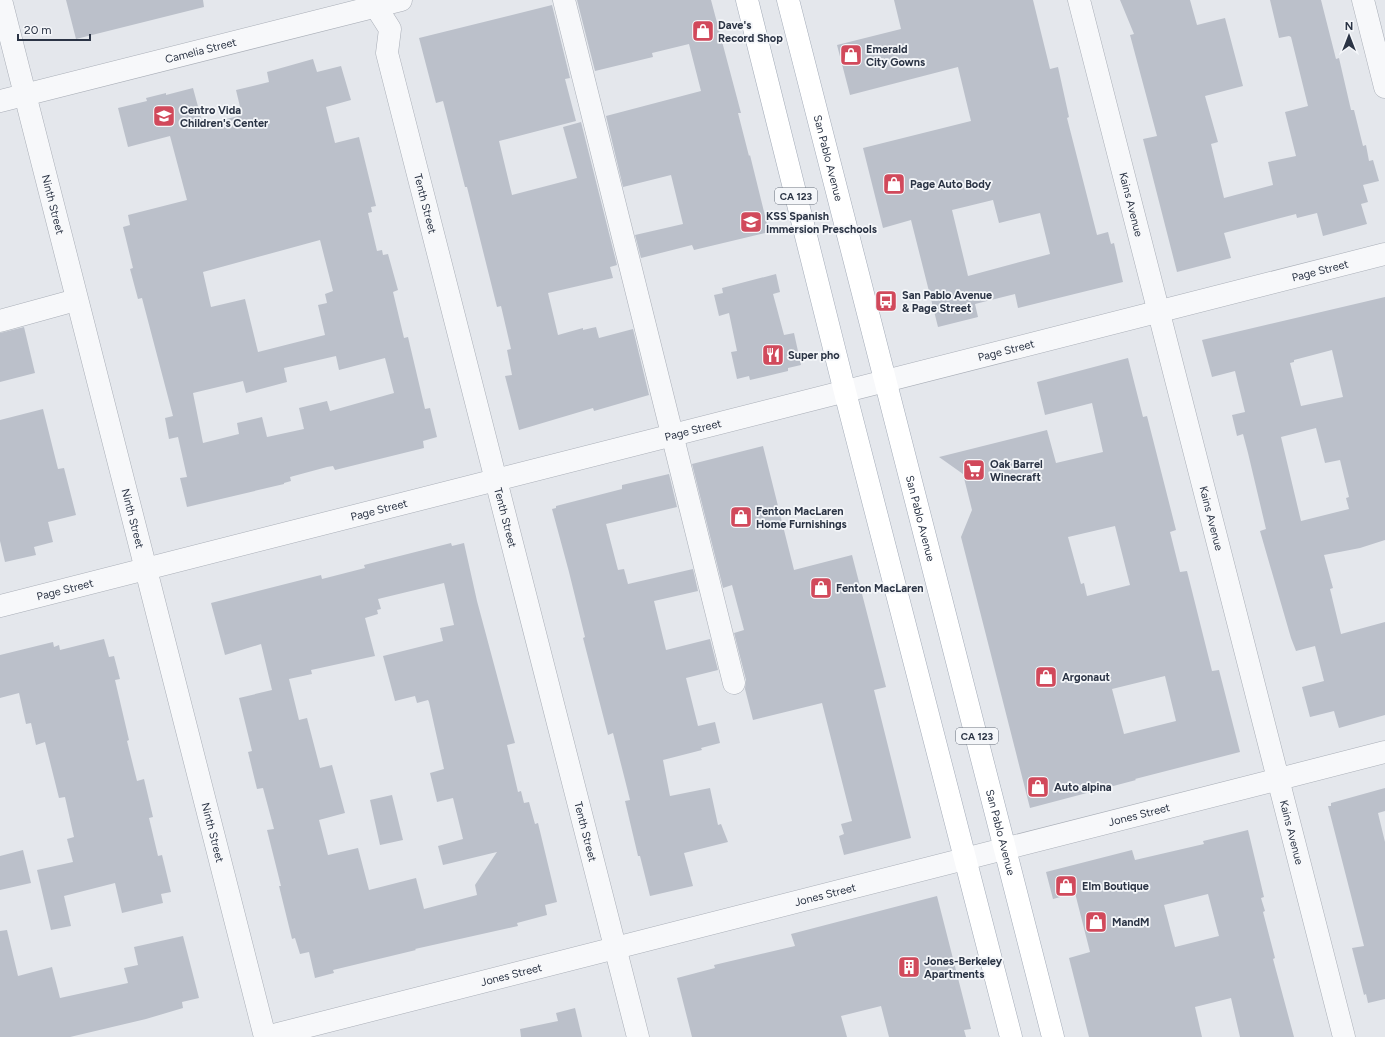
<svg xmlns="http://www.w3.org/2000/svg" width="1385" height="1037" font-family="Figtree,sans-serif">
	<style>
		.building { fill: #bbc0ca; fill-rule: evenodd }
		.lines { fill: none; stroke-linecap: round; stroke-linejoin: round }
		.minor-casing { stroke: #a9aeb7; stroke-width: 23 }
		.major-casing { stroke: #a3abb8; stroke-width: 23 }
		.minor { stroke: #f7f8fa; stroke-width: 22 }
		.major { stroke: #fff; stroke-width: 22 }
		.labels { text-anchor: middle; stroke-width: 3.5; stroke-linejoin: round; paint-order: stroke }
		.shield { fill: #f4f6f9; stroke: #676e7b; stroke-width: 1 }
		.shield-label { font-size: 10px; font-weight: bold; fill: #2b3445 }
		.poi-label { font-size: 11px; font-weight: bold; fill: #2b3445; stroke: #f4f6f9; text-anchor: start }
		.street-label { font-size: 11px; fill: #2b3445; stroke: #f4f6f9 }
	</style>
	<rect width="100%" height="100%" fill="#e4e7ec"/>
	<path class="building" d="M66,0H203L204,7L76,39Z
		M577,0H711L741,113H738L749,156L750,155L769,232L694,250L692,245L641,258L635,235L683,224L671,175L623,187L606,116L701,91L689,44L652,53L653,57L595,71Z
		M894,0H1033L1050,69L1058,67L1069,117L1067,118L1097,235L1108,232L1111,244L1114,243L1123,282L1018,308L1015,294L975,304L978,317L938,327L911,220L883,228L863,148L971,121L958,67L850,95L837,45L901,29ZM993,200L999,223L1040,213L1050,254L968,276L952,210Z
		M1120,0H1190L1197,25L1225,18L1243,86L1205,96L1218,142L1211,144L1224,198L1273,185L1268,162L1296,156L1285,112L1308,106L1291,37L1289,36L1279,38L1270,0H1321L1336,59L1339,58L1351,110H1354L1363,146L1366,145L1369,161L1373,160L1379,181L1363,185L1368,202L1361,204L1367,224L1323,236L1317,213L1297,218L1296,214L1224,233L1231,258L1177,272L1143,139L1157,136L1130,35L1134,34Z
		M552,5L570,78L565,79L576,121L499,141L512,195L577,178L563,127L581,122L617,265L610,267L613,278L548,293L558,335L583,328V330L596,327L599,338L633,329L649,395L594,411L593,408L519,430L505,376L512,375L507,350L511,349L501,306L497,307L467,187H465L443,101L436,103L419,38Z
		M313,59L317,72L341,66L351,100L326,107L335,143L359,137L376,206L371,207L372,212L368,213L377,251L382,250L383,255L388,254L398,290L393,292L404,338L408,337L425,409L430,408L437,437L423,441L424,448L335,470L333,466L327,467L290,477L291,481L284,483V484L187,507L180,478L187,477L178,437L169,439L165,418L173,416L142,298L138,299L130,269L133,268L123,227L130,225L128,215L187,200L170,136L128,147L118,108L147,101L146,98L166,93V95L193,88L203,125L242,115L236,90L269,82L267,72ZM320,240L333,291L325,294L327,303L318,305L325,335L258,352L245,299L211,307L203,272ZM336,356L339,370L385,358L394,393L330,411L327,401L299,408L304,429L267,437L262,417L237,423L239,434L203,443L193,393L243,381L246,393L287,382L284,368Z
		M776,274L780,292L773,294L784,335L794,333L801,365L788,368V371L750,380L749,376L737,379L731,352L737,351L729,313L719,316L714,295L723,293L722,288Z
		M1385,297V540L1360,548L1324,555L1333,588L1330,589L1341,634L1385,622V715L1339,728L1334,711L1310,717L1302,687L1324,681L1315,646L1296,651L1291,638L1260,531L1266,529L1248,453L1243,434L1237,436L1232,415L1245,412L1235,371L1212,377L1202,340ZM1332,350L1343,397L1301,406L1290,363L1294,362V360ZM1316,428L1325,463L1340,460L1349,497L1346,498L1349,509L1301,521L1281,437Z
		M24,327L35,373L0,382V333Z
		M1128,358L1143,417L1147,416L1176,530L1170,532L1180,572L1187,571L1212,671L1219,670L1240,752L1135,779L1136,780L1030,808L961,537L972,510L963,474L939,457L1047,430L1056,463L1103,452L1092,403L1045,415L1037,382ZM1115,526L1130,585L1087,596L1084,583L1081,584L1068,537ZM1165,676L1176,721L1124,734L1112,689Z
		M43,409L58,469L64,468L76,515L48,522L53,542L34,547L36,555L5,562L0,541V420Z
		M763,446L794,570L852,555L886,687L874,690L911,838L844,855L839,836L844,834L841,824L852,821L822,703L753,720L745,689L746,680L734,633L744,630L732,585L723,588L692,464Z
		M669,474L677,507L606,524L618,570L624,569L628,584L693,569L698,591L654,601L666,650L710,639L718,670L686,678L698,726L715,722L720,743L701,748L702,750L663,760L670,796L710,788L718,825L721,824L728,842L684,853L693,886L650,896L640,856H638L625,801L630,800L624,776L613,733L608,735L583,638L585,637L569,572L552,509L556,508V506L622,489V485Z
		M451,543L452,546L464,543L477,601L515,743L507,745L518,792L521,791L524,803L529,802L535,824L538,823L557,902L545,905L547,915L517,923L518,926L415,949L416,950L333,970L334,973L315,978L309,952L300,954L295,938L292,939L279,886H281L267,830L274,829L263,788L257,789L248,752L252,751L239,698L272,690L261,644L225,655L211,603L321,575L322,579L365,568L364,565ZM444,583L454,625L440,628L443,641L383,656L395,701L415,696L417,703L428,700L429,702L444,769L430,773L437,802L453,798L463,839L438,846L443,865L497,852L475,885L477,895L424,909L416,878L369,890L358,848L328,855L319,820L345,813L332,765L320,768L307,718L299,720L289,679L312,674L311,670L375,656L365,618L378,614L377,610L381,609L378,599Z
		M104,639L109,657L114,656L120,679L115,680L129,740L127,741L137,781L144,779L153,817L149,818L158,856L162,855L171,892L161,894L163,903L122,913L115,883L64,896L71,926L51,930L37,870L73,862L67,839L74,837L65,797L59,798L45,742L36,745L31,723L26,724L19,693L0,698V655L53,642L54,647L59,645L60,650Z
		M1385,788V811L1378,813L1385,842V999L1368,1003L1366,994L1364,995L1352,948L1364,946L1328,806H1331V803Z
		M392,795L403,840L380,845L370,800Z
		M1248,830L1264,897L1261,898L1265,911L1263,912L1275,958L1273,959L1294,1037H1240L1231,998L1195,1007L1202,1037H1089L1069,958L1090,952L1075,893L1053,899L1046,872L1132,850L1135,860L1204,844L1203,841ZM1208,894L1219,936L1175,947L1164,905Z
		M23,850L31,883L0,890V856Z
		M937,896L971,1029L964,1030L966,1037H889L881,1006L841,1016L847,1037H692L677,978L715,968L714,965L795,946L791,934Z
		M7,930L18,976L52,967L60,998L128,983L124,968L138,965L134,947L183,936L199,998L182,1002L183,1008L146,1019L70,1037H0V931Z
		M575,1008L582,1037H521L520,1029L558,1021L556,1013Z"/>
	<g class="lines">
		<g class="minor-casing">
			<g id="minor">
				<path id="s1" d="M1,0L265,1037"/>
				<path id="s2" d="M374,0L376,7L390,29L387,53L638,1037"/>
				<path d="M564,0L734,683"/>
				<path id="s3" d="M1079,0L1344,1037"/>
				<path d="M1363,0L1385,87"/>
				<path id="s4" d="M0,101L401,0"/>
				<path d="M0,321L76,300"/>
				<path id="s5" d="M0,606L1385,254"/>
				<path id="s6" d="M266,1037L1385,752"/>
			</g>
		</g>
		<g class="major-casing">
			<g id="major">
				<path d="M747,0L845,392L1011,1037"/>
				<path id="s7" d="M788,0L1053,1037"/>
			</g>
		</g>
		<use href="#minor" class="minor"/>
		<use href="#major" class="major"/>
	</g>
	<defs>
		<g id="shop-square" transform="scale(1.15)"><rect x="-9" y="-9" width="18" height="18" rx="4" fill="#d1495b" stroke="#f4f6f9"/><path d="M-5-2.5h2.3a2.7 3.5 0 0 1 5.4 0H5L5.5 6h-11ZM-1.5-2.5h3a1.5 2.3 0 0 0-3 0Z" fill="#fff"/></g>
		<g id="school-square" transform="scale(1.15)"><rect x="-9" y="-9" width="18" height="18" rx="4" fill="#d1495b" stroke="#f4f6f9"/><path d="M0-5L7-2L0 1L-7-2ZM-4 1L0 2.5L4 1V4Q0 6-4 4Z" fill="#fff"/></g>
		<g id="bus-square" transform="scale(1.15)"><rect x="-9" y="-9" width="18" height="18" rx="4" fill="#d1495b" stroke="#f4f6f9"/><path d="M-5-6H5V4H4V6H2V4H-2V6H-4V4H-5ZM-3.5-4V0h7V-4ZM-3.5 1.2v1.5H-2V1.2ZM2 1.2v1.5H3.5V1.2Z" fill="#fff"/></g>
		<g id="restaurant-square" transform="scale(1.15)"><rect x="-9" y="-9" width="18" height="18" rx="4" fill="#d1495b" stroke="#f4f6f9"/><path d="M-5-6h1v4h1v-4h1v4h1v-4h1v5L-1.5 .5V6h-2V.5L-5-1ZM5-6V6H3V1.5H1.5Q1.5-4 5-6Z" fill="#fff"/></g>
		<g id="supermarket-square" transform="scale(1.15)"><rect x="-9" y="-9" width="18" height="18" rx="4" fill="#d1495b" stroke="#f4f6f9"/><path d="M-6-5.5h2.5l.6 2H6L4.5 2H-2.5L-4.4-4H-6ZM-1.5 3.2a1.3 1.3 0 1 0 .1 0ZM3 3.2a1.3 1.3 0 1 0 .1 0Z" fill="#fff"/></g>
		<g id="building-square" transform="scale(1.15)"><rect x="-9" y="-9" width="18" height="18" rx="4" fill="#d1495b" stroke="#f4f6f9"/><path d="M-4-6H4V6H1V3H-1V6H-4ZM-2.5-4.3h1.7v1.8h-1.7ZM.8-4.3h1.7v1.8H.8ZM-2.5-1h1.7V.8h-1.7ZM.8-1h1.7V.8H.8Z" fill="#fff"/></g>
	</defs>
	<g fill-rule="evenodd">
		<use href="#shop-square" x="703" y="31"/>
		<use href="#shop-square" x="851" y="55"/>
		<use href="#school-square" x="164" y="116"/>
		<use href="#shop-square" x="894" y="184"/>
		<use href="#school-square" x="751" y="222"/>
		<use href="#bus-square" x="886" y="301"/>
		<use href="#restaurant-square" x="773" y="355"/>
		<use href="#supermarket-square" x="974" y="470"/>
		<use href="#shop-square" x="741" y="517"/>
		<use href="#shop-square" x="821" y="588"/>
		<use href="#shop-square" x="1046" y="677"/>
		<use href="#shop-square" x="1038" y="787"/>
		<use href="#shop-square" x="1066" y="886"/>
		<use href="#shop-square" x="1096" y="922"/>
		<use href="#building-square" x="909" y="967"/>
	</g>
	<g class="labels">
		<g class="shield">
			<rect x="775" y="188" width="42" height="16" rx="3"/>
			<rect x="956" y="728" width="42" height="16" rx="3"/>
		</g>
		<g class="shield-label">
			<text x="796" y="200">CA 123</text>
			<text x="977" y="740">CA 123</text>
		</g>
		<g class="poi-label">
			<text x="718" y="29">Dave's<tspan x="718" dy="13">Record Shop</tspan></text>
			<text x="866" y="53">Emerald<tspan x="866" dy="13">City Gowns</tspan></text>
			<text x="180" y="114">Centro Vida<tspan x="180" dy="13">Children's Center</tspan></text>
			<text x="910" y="188">Page Auto Body</text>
			<text x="766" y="220">KSS Spanish<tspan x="766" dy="13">Immersion Preschools</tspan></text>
			<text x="902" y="299">San Pablo Avenue<tspan x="902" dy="13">&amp; Page Street</tspan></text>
			<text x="788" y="359">Super pho</text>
			<text x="990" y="468">Oak Barrel<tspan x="990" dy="13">Winecraft</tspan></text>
			<text x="756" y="515">Fenton MacLaren<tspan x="756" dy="13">Home Furnishings</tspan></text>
			<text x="836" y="592">Fenton MacLaren</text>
			<text x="1062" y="681">Argonaut</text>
			<text x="1054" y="791">Auto alpina</text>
			<text x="1082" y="890">Elm Boutique</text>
			<text x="1112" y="926">MandM</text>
			<text x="924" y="965">Jones-Berkeley<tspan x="924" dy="13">Apartments</tspan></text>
		</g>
		<g class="street-label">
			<text dy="4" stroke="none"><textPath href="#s4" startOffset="207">Camelia Street</textPath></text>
			<text dy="4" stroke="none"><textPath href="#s7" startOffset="163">San Pablo Avenue</textPath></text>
			<text dy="4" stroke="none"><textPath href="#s2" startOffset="213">Tenth Street</textPath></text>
			<text dy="4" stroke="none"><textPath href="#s1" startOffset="211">Ninth Street</textPath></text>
			<text dy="4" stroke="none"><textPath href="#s3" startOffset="211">Kains Avenue</textPath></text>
			<text dy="4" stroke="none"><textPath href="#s5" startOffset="1362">Page Street</textPath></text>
			<text dy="4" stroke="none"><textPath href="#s5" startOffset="1038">Page Street</textPath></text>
			<text dy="4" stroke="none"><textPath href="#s5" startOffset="715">Page Street</textPath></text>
			<text dy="4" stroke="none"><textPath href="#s5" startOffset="391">Page Street</textPath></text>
			<text dy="4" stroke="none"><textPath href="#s2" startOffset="537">Tenth Street</textPath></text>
			<text dy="4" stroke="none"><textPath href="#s7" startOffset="535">San Pablo Avenue</textPath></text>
			<text dy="4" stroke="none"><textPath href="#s3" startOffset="535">Kains Avenue</textPath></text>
			<text dy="4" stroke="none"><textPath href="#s1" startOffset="535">Ninth Street</textPath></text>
			<text dy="4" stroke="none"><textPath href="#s5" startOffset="67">Page Street</textPath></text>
			<text dy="4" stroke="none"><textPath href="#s6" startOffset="901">Jones Street</textPath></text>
			<text dy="4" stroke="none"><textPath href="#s2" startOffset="861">Tenth Street</textPath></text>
			<text dy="4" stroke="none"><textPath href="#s7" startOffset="859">San Pablo Avenue</textPath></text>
			<text dy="4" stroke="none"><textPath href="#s3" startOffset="859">Kains Avenue</textPath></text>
			<text dy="4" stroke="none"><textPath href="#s1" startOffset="859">Ninth Street</textPath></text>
			<text dy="4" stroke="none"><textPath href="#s6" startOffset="577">Jones Street</textPath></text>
			<text dy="4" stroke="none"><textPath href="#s6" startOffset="253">Jones Street</textPath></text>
		</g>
	</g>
	<g transform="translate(1349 36)" stroke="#f4f6f9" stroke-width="3" paint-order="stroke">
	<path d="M0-3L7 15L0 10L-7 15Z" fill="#2b3445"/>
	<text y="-6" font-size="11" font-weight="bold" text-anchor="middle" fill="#2b3445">N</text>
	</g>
	<path d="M18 34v6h72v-6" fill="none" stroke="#2b3445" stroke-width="2"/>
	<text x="24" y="34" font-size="12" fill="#2b3445" stroke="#f4f6f9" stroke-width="3" paint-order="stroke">20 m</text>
</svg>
